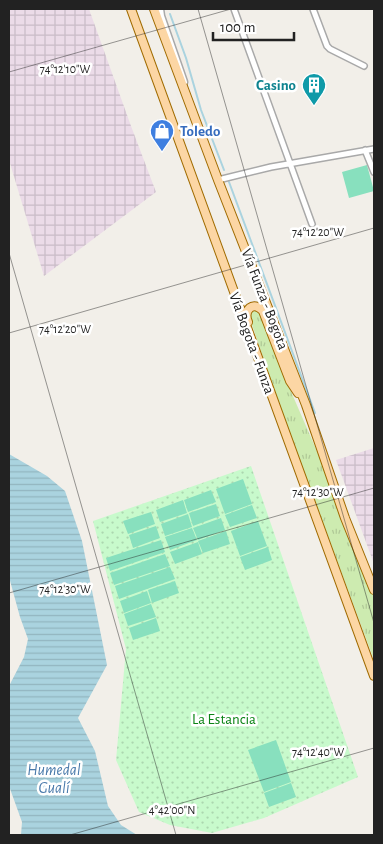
<svg xmlns="http://www.w3.org/2000/svg" width="383" height="844" font-family="'Alegreya Sans',sans-serif">
	<style>
		.industrial { fill: url(#industrial-grid) }
		.grass { fill: url(#grass-tufts) }
		.park { fill: url(#park-dots) }
		.pitch { fill: #88e0be }
		.water { fill: url(#water-rules) }
		.lines { fill: none; stroke-linecap: round; stroke-linejoin: round }
		.stream { stroke: #aad3df; stroke-width: 2 }
		.minor-casing { stroke: #a9a9a9; stroke-width: 8 }
		.tertiary-casing { stroke: #a9a9a9; stroke-width: 9 }
		.primary-casing { stroke: #a06b00; stroke-width: 10 }
		.minor { stroke: #fff; stroke-width: 5 }
		.tertiary { stroke: #fff; stroke-width: 6 }
		.primary { stroke: #fcd6a4; stroke-width: 8 }
		.ticks { fill: none; stroke: #222; stroke-width: 1; stroke-opacity: 0.45 }
		.labels { text-anchor: middle; stroke-width: 5; stroke-linejoin: round; paint-order: stroke }
		.culture-label { font-size: 15px; font-weight: bold; fill: #0d838f; stroke: #fff; text-anchor: end }
		.shop-label { font-size: 15px; font-weight: bold; fill: #366cbe; stroke: #fff; text-anchor: start }
		.street-label { font-size: 15px; fill: #222; stroke: #fff }
		.park-label { font-size: 15px; fill: #0c8416; stroke: #fff }
		.water-label { font-size: 16px; font-style: italic; fill: #4a7aab; stroke: #fff }
		.ticks-label { font-size: 12px; text-anchor: middle; fill: #222; stroke: #fff; stroke-width: 5; stroke-linejoin: round; paint-order: stroke }
	</style>
	<defs>
		<pattern id="industrial-grid" width="8" height="8" patternUnits="userSpaceOnUse" patternTransform="scale(1.25)"><rect width="8" height="8" fill="#ebdbe8"/><path d="M0 4h8M4 0v8" fill="none" stroke="#c9bcc7"/></pattern>
		<pattern id="grass-tufts" width="24" height="20" patternUnits="userSpaceOnUse" patternTransform="scale(1.25)"><rect width="24" height="20" fill="#cdebb0"/><path d="M3 7l-1-3M5 7V3M7 7l1-3M15 17l-1-3M17 17v-4M19 17l1-3" fill="none" stroke="#b0c997"/></pattern>
		<pattern id="park-dots" width="8" height="8" patternUnits="userSpaceOnUse" patternTransform="scale(1.25)"><rect width="8" height="8" fill="#c8facc"/><path d="M2 2h.1M6 6h.1" fill="none" stroke="#acd6af" stroke-width="1.8" stroke-linecap="round"/></pattern>
		<pattern id="water-rules" width="6" height="5" patternUnits="userSpaceOnUse" patternTransform="scale(1.25)"><rect width="6" height="5" fill="#aad3df"/><path d="M0 2.5h6" fill="none" stroke="#92b5bf"/></pattern>
	</defs>
	<rect width="100%" height="100%" fill="#f2efe9"/>
	<path class="industrial" d="M9,9H89L131,126L156,192L44,276L9,160Z
		M374,448V564L336,460Z"/>
	<path class="grass" d="M254,310L260,311L286,380L319,456L349,536L374,597V660L281,410L250,319V315Z"/>
	<path class="park" d="M251,466L358,777L264,818L212,833L170,825L139,812L116,760L126,649L93,521Z"/>
	<path class="pitch" d="M367,165L374,191L349,198L342,172Z
		M243,479L252,504L225,514L216,489Z
		M211,490L216,502L188,512L184,500Z
		M183,500L187,513L160,522L156,510Z
		M216,504L220,516L193,526L189,513Z
		M252,505L257,518L230,527L225,515Z
		M151,512L155,524L128,534L123,521Z
		M188,514L192,527L165,536L161,524Z
		M221,518L225,530L198,540L193,528Z
		M258,521L267,546L240,556L231,531Z
		M156,526L160,538L133,548L129,535Z
		M192,528L197,540L170,550L165,537Z
		M226,531L230,544L203,553L198,541Z
		M161,540L165,552L110,571L106,558Z
		M198,542L202,554L175,564L170,552Z
		M268,547L272,560L245,570L240,557Z
		M165,554L170,566L114,585L110,573Z
		M170,567L175,579L119,599L115,586Z
		M175,581L179,593L152,603L148,590Z
		M147,591L151,603L124,613L120,601Z
		M151,604L156,617L128,626L124,614Z
		M156,618L160,631L133,640L129,628Z
		M276,740L291,782L264,792L248,750Z
		M291,783L296,797L269,807L264,793Z"/>
	<path class="water" d="M9,454L47,476L65,491L82,541L107,665L78,718L95,751L108,806L121,825L137,835H21L22,822L9,786V686L24,657L28,639L20,617L9,577Z"/>
	<g class="lines">
		<path class="stream" d="M170,14L186,58L201,110L224,170
			M229,182L315,413"/>
		<g class="minor-casing">
			<path id="minor" d="M234,9L312,224
				M313,9L327,46L330,49L364,66
				M365,150L374,172
				M218,180L271,167L374,149"/>
		</g>
		<g class="tertiary-casing">
			<path id="tertiary" d="M160,9L161,16L184,82"/>
		</g>
		<g class="primary-casing">
			<path id="primary" d="M131,9L374,676
				M154,9L218,180L306,405L345,518L374,590
				M248,322C243,310 253,300 263,311L290,381L298,393"/>
		</g>
		<use href="#minor" class="minor"/>
		<use href="#tertiary" class="tertiary"/>
		<use href="#primary" class="primary"/>
	</g>
	<path class="ticks" d="M198,9L374,623M9,72L231,9M9,253L176,835M9,333L374,228M9,593L374,488M70,835L374,748"/>
	<defs>
		<g id="building-pin" transform="scale(1.25)"><path d="M0 17L-7.5 6A9.5 9.5 0 1 1 7.5 6Z" fill="#0f9aa8" stroke="#fff"/><path d="M-4-6H4V6H1V3H-1V6H-4ZM-2.5-4.3h1.7v1.8h-1.7ZM.8-4.3h1.7v1.8H.8ZM-2.5-1h1.7V.8h-1.7ZM.8-1h1.7V.8H.8Z" fill="#fff"/></g>
		<g id="shop-pin" transform="scale(1.25)"><path d="M0 17L-7.5 6A9.5 9.5 0 1 1 7.5 6Z" fill="#3f7fe0" stroke="#fff"/><path d="M-5-2.5h2.3a2.7 3.5 0 0 1 5.4 0H5L5.5 6h-11ZM-1.5-2.5h3a1.5 2.3 0 0 0-3 0Z" fill="#fff"/></g>
	</defs>
	<g fill-rule="evenodd">
		<use href="#building-pin" x="314" y="85"/>
		<use href="#shop-pin" x="162" y="131"/>
	</g>
	<g class="labels">
		<g class="culture-label">
			<text x="296" y="90">Casino</text>
		</g>
		<g class="shop-label">
			<text x="180" y="136">Toledo</text>
		</g>
		<g class="street-label">
			<text transform="translate(265 299) rotate(69)" y="5">Vía Funza - Bogota</text>
			<text transform="translate(252 343) rotate(70)" y="5">Vía Bogota - Funza</text>
		</g>
		<g class="park-label">
			<text x="224" y="724">La Estancia</text>
		</g>
		<g class="water-label">
			<text x="54" y="775">Humedal<tspan x="54" dy="18">Gualí</tspan></text>
		</g>
	</g>
	<g class="ticks-label">
		<text x="65" y="73">74°12'10"W</text>
		<text x="318" y="236">74°12'20"W</text>
		<text x="65" y="333">74°12'20"W</text>
		<text x="318" y="496">74°12'30"W</text>
		<text x="65" y="593">74°12'30"W</text>
		<text x="318" y="756">74°12'40"W</text>
		<text x="172" y="814">4°42'00"N</text>
	</g>
	<rect width="383" height="844" fill="none" stroke="#222222" stroke-width="20"/>
	<path d="M213 32v8h81v-8" fill="none" stroke="#222222" stroke-width="2.5"/>
	<text x="220" y="32" font-size="15" fill="#222222" stroke="#ffffff" stroke-width="4" paint-order="stroke">100 m</text>
</svg>
